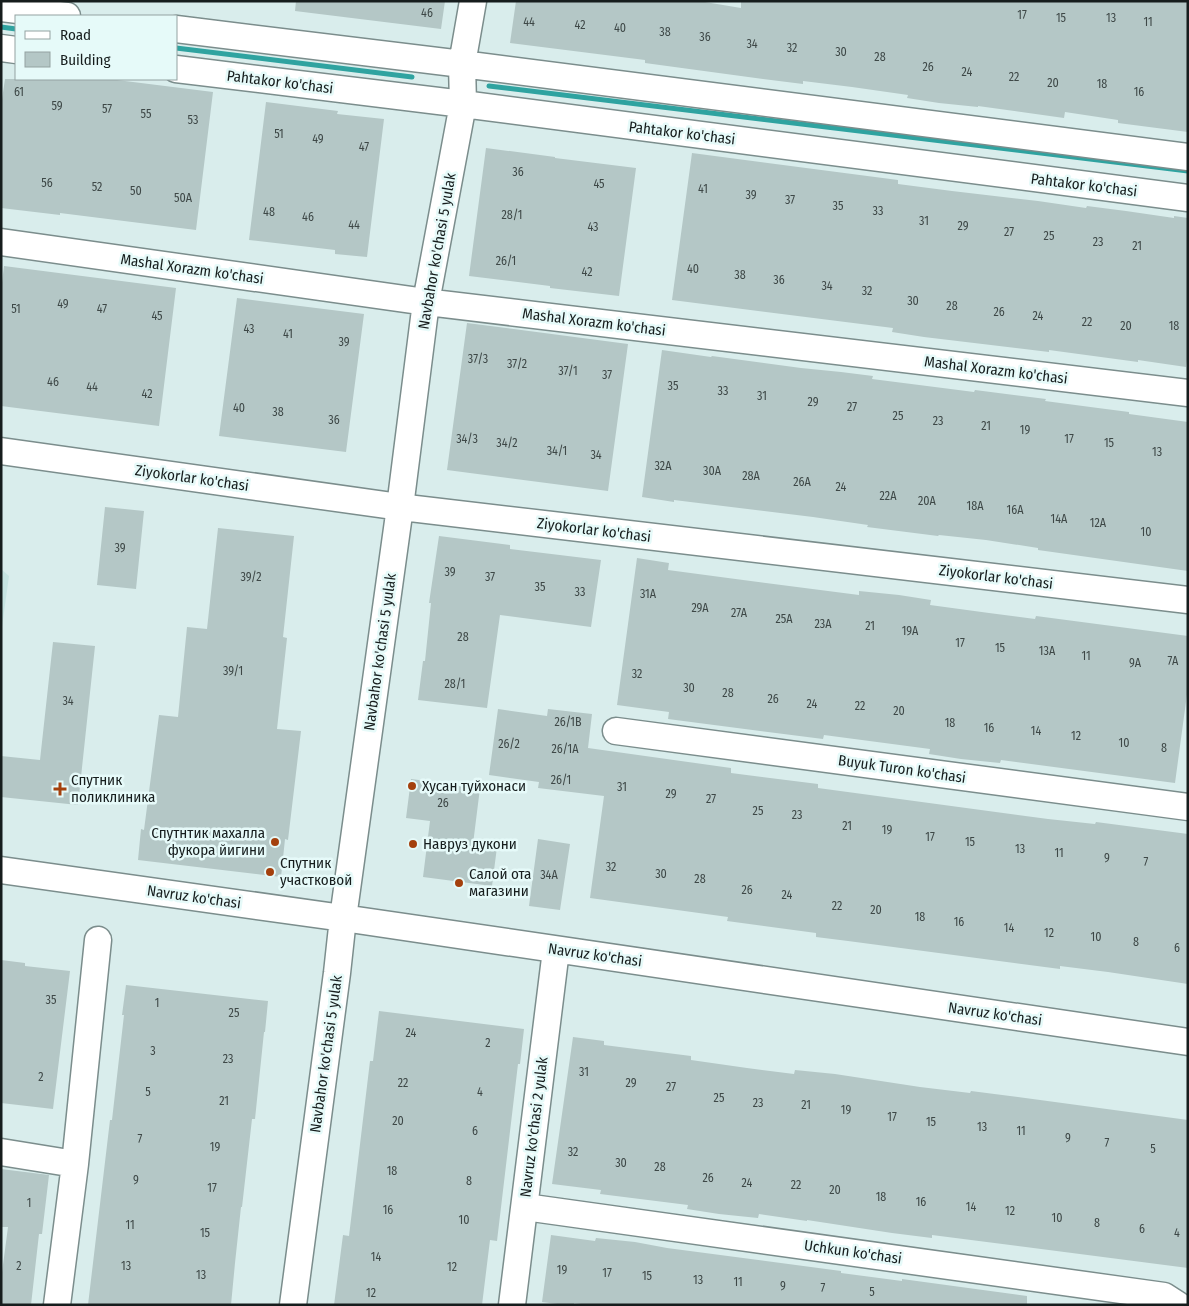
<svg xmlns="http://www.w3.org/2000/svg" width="1189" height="1306" font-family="'Fira Sans Condensed',sans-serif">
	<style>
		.built { fill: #c6e4e2 }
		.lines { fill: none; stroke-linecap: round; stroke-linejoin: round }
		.stream { stroke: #2fa3a0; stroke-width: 5 }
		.building { fill: #b4c7c6 }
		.minor-casing { stroke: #7b8d8c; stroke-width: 29 }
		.minor { stroke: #fff; stroke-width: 26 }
		.poi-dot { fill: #a4400d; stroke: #e6faf9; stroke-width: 2 }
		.labels { text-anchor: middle; stroke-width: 5; stroke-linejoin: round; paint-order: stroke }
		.number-label { font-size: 12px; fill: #3e4847 }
		.street-label { font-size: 15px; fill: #161d1d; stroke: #e6faf9 }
		.poi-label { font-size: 15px; fill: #161d1d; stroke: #e6faf9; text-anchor: start }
	</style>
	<rect width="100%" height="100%" fill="#d9edec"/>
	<path class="built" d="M1,569L9,576L1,634Z"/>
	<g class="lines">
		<path class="stream" d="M1,27L16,29
			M176,48L412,77
			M489,86L1188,171"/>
	</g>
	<path class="building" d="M296,1H445L441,29L295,11Z
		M516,1H699L741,8V1H1188V132L1118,123V120L1065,112L1064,118L978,106V107L939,103L907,98L908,95L852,87L803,81V84L763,79L645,63V60L510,43Z
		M5,79H109L213,92L196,230L60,213V215L1,208V106Z
		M266,102L338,111L337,114L384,119L367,257L335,254V250L249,240Z
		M486,148L555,157V158L636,168L619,296L550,288V286L469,276Z
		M692,153L898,180V184L952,191L1038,201L1086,208L1087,206L1126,211L1174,218V216L1188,218V353L1186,367L1138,360V362L1049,350V352L924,337L892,332L893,328L672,300Z
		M4,266L176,288L159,426L1,406V291Z
		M237,298L364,314L346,452L219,436Z
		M467,323L628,344L608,491L447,470Z
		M662,350L711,357L712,356L801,368L841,372L873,376L872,379L927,386L974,392L975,390L1014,395L1046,399L1045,401L1098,408L1129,412V414L1188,422V571L1038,550V548L986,540L939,535L938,536L867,527L868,525L813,517L674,500V502L642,497Z
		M105,507L144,511L136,589L97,585Z
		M218,528L294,536L283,637L287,638L277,729L301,731L288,840L285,839L281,877L138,860L141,829L144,830L159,715L178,717L187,627L207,629Z
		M439,536L510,545V549L601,560L591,627L500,615L487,708L418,700L423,661H425L431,603H429Z
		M637,558L669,563L668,570L728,578L859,595V591L899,595L931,600L930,605L989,613L1035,619L1036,616L1188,636V687L1175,783L1001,760L1000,763L961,759L929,754L930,749L824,735L823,739L668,719L669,712L617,705Z
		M53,642L95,646L78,805L1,797V756L40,760Z
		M498,709L547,716L548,709L592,714L588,748L731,768V773L818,784V788L1048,819L1095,824L1096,822L1188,834V984L1108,972L1060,966V969L848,941L816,937V933L727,921L728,917L590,898L604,796L538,788L539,782L489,775Z
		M411,779L480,788L473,844L497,847L492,886L423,877L430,821L406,818Z
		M538,839L570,844L560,910L529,906Z
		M1,960L25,963V966L70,971L53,1109L1,1103Z
		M126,985L268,1001L265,1032H264L255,1119H252L242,1207H241L235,1263L231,1305H88L110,1120H112L124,1015H122Z
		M379,1011L524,1029L520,1064H518L497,1241L490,1240L482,1305H334L343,1235L349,1236L370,1061H373Z
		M573,1037L604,1041V1045L691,1056V1060L747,1068L794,1074L795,1070L835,1074L920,1087L970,1093L971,1091L1010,1096L1188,1120V1268L932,1235V1238L892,1233L807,1220V1221L759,1214L758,1218L719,1214L687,1209L688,1205L600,1194L601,1190L552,1184Z
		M1,1169L49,1175L42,1234H39L31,1305H1V1280L8,1227H1Z
		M551,1235L595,1241L596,1238L635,1242L667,1248L841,1271V1273L902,1281V1279L1027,1296V1305H589L574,1303V1305H565L542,1302Z"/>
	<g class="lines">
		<g class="minor-casing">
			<path id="minor" d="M1,8L67,16
				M176,29L462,64L1188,157
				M1,48L16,50
				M176,69L463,104L1188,198
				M1,242L426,302L1188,393
				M1,451L400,507L1188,600
				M616,731L1188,807
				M1,870L343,918L1188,1042
				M1,1152L75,1164
				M525,1207L1164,1296L1178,1305
				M57,1305L75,1164L98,940
				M293,1305L337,973L343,918L400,507L426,302L463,104L462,64L473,1
				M512,1305L556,950"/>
		</g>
		<use href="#minor" class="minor"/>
	</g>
	<g class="poi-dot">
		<circle cx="412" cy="786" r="5"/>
		<path d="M57.5 781.5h5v5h5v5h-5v5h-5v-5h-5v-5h5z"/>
		<circle cx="275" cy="842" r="5"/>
		<circle cx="413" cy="844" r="5"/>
		<circle cx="270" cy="872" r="5"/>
		<circle cx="459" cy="883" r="5"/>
	</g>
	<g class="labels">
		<g class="number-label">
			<text x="427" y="17">46</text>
			<text x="1022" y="19">17</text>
			<text x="1061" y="22">15</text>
			<text x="1111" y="22">13</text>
			<text x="529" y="26">44</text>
			<text x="1148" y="26">11</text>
			<text x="580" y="29">42</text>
			<text x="620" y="32">40</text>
			<text x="665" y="36">38</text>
			<text x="705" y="41">36</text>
			<text x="752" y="48">34</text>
			<text x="792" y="52">32</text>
			<text x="841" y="56">30</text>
			<text x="880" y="61">28</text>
			<text x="928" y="71">26</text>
			<text x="967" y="76">24</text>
			<text x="1014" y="81">22</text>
			<text x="1053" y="87">20</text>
			<text x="1102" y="88">18</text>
			<text x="19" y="96">61</text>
			<text x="1139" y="96">16</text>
			<text x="57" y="110">59</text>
			<text x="107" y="113">57</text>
			<text x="146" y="118">55</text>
			<text x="193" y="124">53</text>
			<text x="279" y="138">51</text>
			<text x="318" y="143">49</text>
			<text x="364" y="151">47</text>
			<text x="518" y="176">36</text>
			<text x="47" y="187">56</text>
			<text x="599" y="188">45</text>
			<text x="97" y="191">52</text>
			<text x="703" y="193">41</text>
			<text x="136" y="195">50</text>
			<text x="751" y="199">39</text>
			<text x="183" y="202">50А</text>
			<text x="790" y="204">37</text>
			<text x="838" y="210">35</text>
			<text x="878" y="215">33</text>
			<text x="269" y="216">48</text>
			<text x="512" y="219">28/1</text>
			<text x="308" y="221">46</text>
			<text x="924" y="225">31</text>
			<text x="354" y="229">44</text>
			<text x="963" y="230">29</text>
			<text x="593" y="231">43</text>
			<text x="1009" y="236">27</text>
			<text x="1049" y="240">25</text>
			<text x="1098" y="246">23</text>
			<text x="1137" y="250">21</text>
			<text x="506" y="265">26/1</text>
			<text x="693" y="273">40</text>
			<text x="587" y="276">42</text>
			<text x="740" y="279">38</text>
			<text x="779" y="284">36</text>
			<text x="827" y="290">34</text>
			<text x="867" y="295">32</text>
			<text x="913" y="305">30</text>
			<text x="63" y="308">49</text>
			<text x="952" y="310">28</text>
			<text x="16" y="313">51</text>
			<text x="102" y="313">47</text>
			<text x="999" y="316">26</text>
			<text x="157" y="320">45</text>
			<text x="1038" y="320">24</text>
			<text x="1087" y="326">22</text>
			<text x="1126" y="330">20</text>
			<text x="1174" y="330">18</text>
			<text x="249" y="333">43</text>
			<text x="288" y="338">41</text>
			<text x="344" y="346">39</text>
			<text x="478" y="363">37/3</text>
			<text x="517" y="368">37/2</text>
			<text x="568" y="375">37/1</text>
			<text x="607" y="379">37</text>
			<text x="53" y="386">46</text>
			<text x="673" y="390">35</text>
			<text x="92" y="391">44</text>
			<text x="723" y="395">33</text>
			<text x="147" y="398">42</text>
			<text x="762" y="400">31</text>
			<text x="813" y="406">29</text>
			<text x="852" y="411">27</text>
			<text x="239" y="412">40</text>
			<text x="278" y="416">38</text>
			<text x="898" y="420">25</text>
			<text x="334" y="424">36</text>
			<text x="938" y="425">23</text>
			<text x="986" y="430">21</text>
			<text x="1025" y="434">19</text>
			<text x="467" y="443">34/3</text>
			<text x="1069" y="443">17</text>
			<text x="507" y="447">34/2</text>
			<text x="1109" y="447">15</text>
			<text x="557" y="455">34/1</text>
			<text x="1157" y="456">13</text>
			<text x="596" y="459">34</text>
			<text x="663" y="470">32А</text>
			<text x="712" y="475">30A</text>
			<text x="751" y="480">28A</text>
			<text x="802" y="486">26A</text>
			<text x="841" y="491">24</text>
			<text x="888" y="500">22A</text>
			<text x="927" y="505">20A</text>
			<text x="975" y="510">18A</text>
			<text x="1015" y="514">16A</text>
			<text x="1059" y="523">14A</text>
			<text x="1098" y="527">12A</text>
			<text x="1146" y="536">10</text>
			<text x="120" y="552">39</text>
			<text x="450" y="576">39</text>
			<text x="251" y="581">39/2</text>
			<text x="490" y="581">37</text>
			<text x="540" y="591">35</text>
			<text x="580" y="596">33</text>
			<text x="648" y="598">31A</text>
			<text x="700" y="612">29A</text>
			<text x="739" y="617">27A</text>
			<text x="784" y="623">25A</text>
			<text x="823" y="628">23A</text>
			<text x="870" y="630">21</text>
			<text x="910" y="635">19A</text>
			<text x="463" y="641">28</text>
			<text x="960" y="647">17</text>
			<text x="1000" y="652">15</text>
			<text x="1047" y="655">13A</text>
			<text x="1086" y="660">11</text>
			<text x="1173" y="665">7A</text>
			<text x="1135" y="667">9A</text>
			<text x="233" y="675">39/1</text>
			<text x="637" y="678">32</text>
			<text x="455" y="688">28/1</text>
			<text x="689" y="692">30</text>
			<text x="728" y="697">28</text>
			<text x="773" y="703">26</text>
			<text x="68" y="705">34</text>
			<text x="812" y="708">24</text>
			<text x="860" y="710">22</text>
			<text x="899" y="715">20</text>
			<text x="568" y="726">26/1B</text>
			<text x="950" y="727">18</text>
			<text x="989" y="732">16</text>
			<text x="1036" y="735">14</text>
			<text x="1076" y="740">12</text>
			<text x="1124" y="747">10</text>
			<text x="509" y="748">26/2</text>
			<text x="1164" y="752">8</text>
			<text x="565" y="753">26/1A</text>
			<text x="561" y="784">26/1</text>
			<text x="622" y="791">31</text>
			<text x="671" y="798">29</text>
			<text x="711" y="803">27</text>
			<text x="443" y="807">26</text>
			<text x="758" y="815">25</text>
			<text x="797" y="819">23</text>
			<text x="847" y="830">21</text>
			<text x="887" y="834">19</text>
			<text x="930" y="841">17</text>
			<text x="970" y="846">15</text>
			<text x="1020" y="853">13</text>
			<text x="1059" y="857">11</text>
			<text x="1107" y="862">9</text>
			<text x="1146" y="866">7</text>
			<text x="611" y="871">32</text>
			<text x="661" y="878">30</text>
			<text x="549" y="879">34A</text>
			<text x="700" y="883">28</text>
			<text x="747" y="894">26</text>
			<text x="787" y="899">24</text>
			<text x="837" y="910">22</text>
			<text x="876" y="914">20</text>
			<text x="920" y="921">18</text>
			<text x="959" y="926">16</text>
			<text x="1009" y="932">14</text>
			<text x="1049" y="937">12</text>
			<text x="1096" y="941">10</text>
			<text x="1136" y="946">8</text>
			<text x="1177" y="952">6</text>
			<text x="51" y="1004">35</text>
			<text x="157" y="1007">1</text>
			<text x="234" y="1017">25</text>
			<text x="411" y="1037">24</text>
			<text x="488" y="1047">2</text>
			<text x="153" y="1055">3</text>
			<text x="228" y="1063">23</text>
			<text x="584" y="1076">31</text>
			<text x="41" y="1081">2</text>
			<text x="403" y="1087">22</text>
			<text x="631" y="1087">29</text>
			<text x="671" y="1091">27</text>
			<text x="148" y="1096">5</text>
			<text x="480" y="1096">4</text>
			<text x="719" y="1102">25</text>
			<text x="224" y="1105">21</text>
			<text x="758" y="1107">23</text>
			<text x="806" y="1109">21</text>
			<text x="846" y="1114">19</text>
			<text x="892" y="1121">17</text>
			<text x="398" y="1125">20</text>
			<text x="931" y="1126">15</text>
			<text x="982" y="1131">13</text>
			<text x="475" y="1135">6</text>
			<text x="1021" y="1135">11</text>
			<text x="1068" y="1142">9</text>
			<text x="140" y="1143">7</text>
			<text x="1107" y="1147">7</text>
			<text x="215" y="1151">19</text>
			<text x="1153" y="1153">5</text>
			<text x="573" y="1156">32</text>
			<text x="621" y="1167">30</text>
			<text x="660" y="1171">28</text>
			<text x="392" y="1175">18</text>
			<text x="708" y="1182">26</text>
			<text x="136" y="1184">9</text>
			<text x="469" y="1185">8</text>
			<text x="747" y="1187">24</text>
			<text x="796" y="1189">22</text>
			<text x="212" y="1192">17</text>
			<text x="835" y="1194">20</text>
			<text x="881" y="1201">18</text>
			<text x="921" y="1206">16</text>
			<text x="29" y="1207">1</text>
			<text x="971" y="1211">14</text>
			<text x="388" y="1214">16</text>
			<text x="1010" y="1215">12</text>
			<text x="1057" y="1222">10</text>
			<text x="464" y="1224">10</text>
			<text x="1097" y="1227">8</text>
			<text x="130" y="1229">11</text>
			<text x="1142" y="1233">6</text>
			<text x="205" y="1237">15</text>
			<text x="1177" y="1237">4</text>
			<text x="376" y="1261">14</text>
			<text x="19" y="1270">2</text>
			<text x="126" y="1270">13</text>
			<text x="452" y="1271">12</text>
			<text x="562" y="1274">19</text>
			<text x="607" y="1277">17</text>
			<text x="201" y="1279">13</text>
			<text x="647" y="1280">15</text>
			<text x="698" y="1284">13</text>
			<text x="738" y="1286">11</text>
			<text x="783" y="1290">9</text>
			<text x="823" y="1292">7</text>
			<text x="872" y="1296">5</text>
			<text x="371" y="1297">12</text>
		</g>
		<g class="street-label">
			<text transform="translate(280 82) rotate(7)" y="5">Pahtakor ko'chasi</text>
			<text transform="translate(682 133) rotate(7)" y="5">Pahtakor ko'chasi</text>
			<text transform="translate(1084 185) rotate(7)" y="5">Pahtakor ko'chasi</text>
			<text transform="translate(437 251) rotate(-80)" y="5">Navbahor ko'chasi 5 yulak</text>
			<text transform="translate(192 269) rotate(8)" y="5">Mashal Xorazm ko'chasi</text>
			<text transform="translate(594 322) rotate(7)" y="5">Mashal Xorazm ko'chasi</text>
			<text transform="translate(996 370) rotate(7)" y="5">Mashal Xorazm ko'chasi</text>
			<text transform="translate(192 478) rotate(8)" y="5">Ziyokorlar ko'chasi</text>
			<text transform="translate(594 530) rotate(7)" y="5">Ziyokorlar ko'chasi</text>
			<text transform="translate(996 577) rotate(7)" y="5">Ziyokorlar ko'chasi</text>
			<text transform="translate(380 652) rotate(-82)" y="5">Navbahor ko'chasi 5 yulak</text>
			<text transform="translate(902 769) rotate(8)" y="5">Buyuk Turon ko'chasi</text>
			<text transform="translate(194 897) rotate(8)" y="5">Navruz ko'chasi</text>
			<text transform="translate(595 955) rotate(8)" y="5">Navruz ko'chasi</text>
			<text transform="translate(995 1014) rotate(8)" y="5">Navruz ko'chasi</text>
			<text transform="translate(326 1054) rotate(-82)" y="5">Navbahor ko'chasi 5 yulak</text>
			<text transform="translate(534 1127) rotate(-83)" y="5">Navruz ko'chasi 2 yulak</text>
			<text transform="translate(853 1252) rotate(8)" y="5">Uchkun ko'chasi</text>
		</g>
		<g class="poi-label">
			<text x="71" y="785">Спутник<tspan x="71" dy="17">поликлиника</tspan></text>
			<text x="422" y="791">Хусан туйхонаси</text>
			<text x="265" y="838" text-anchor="end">Спутнтик махалла<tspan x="265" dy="17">фукора йигини</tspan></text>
			<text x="423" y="849">Навруз дукони</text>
			<text x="280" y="868">Спутник<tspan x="280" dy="17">участковой</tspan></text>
			<text x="469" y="879">Салой ота<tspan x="469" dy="17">магазини</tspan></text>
		</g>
	</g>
	<rect width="1189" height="1306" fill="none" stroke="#161d1d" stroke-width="5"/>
	<rect x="15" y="15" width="162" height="65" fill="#e6faf9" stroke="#93a2a1"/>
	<rect x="25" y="31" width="25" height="8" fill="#ffffff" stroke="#93a2a1"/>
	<text x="60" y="40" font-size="15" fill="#161d1d">Road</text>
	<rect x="25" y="52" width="25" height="15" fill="#b4c7c6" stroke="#93a2a1"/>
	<text x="60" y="65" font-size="15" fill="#161d1d">Building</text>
</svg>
